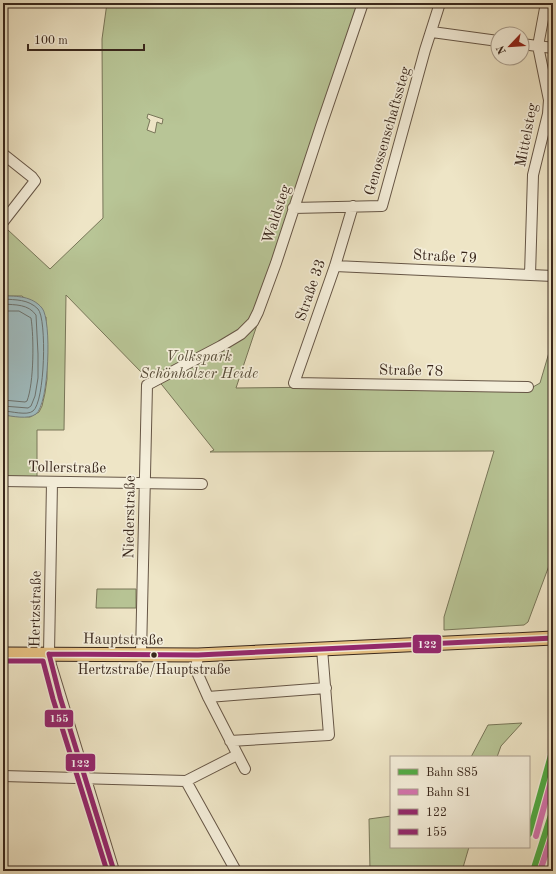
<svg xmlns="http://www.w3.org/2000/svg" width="556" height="874" font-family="'Old Standard TT',serif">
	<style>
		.green { fill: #b8c596; stroke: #787659; fill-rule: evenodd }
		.water { fill: #9fbcc0; stroke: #76807e }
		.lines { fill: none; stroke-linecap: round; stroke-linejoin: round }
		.shore { stroke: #6c726e; stroke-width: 1 }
		.minor-casing { stroke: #665646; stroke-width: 12 }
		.major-casing { stroke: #39271c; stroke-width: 15 }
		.minor { stroke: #f4eeda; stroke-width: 10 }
		.major { stroke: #e7c283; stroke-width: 13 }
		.bus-1-casing { stroke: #f4eeda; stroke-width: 8 }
		.bus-2-casing { stroke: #f4eeda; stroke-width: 8 }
		.bus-1 { stroke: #95276e; stroke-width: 5 }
		.bus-2 { stroke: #95276e; stroke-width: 5 }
		.rail-1-casing { stroke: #f4eeda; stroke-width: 9 }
		.rail-2-casing { stroke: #f4eeda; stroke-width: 9 }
		.rail-1 { stroke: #51ad45; stroke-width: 6 }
		.rail-2 { stroke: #d474ae; stroke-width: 6 }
		.bus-dot { fill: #39271c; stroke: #f4eeda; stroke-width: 1.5 }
		.labels { text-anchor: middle; stroke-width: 3.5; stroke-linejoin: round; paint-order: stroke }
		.bus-label { font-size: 14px; fill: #39271c; stroke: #f4eeda }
		.street-label { font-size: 15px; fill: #39271c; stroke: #f4eeda }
		.park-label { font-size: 15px; font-style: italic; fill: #594e3a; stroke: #f4eeda }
		.line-badge { stroke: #f4eeda; stroke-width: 1.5 }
		.badge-label { font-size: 11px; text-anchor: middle; font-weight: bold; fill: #fff }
	</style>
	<rect width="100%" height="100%" fill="#eee5c6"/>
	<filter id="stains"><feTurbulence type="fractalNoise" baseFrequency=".005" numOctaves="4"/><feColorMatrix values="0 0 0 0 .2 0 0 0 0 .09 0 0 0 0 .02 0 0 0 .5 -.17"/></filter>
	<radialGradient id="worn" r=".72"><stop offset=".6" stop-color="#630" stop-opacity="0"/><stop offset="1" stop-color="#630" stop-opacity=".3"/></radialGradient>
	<path class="green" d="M107,3H359L263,307L236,388L327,387L526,391L540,383L553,339V555L528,622L524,625L444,630V617L494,451L210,452L214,450L162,385L143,366L142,373L66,295L64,430H37V478L3,477V415L30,417L39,412L42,406L45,393L47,379L46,317L22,296H3V236L8,230L50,269L103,218L102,39ZM148,114L163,119L162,124L157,122L155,133L147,130L150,120L147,118Z
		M97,589H136V608H96Z
		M522,723L501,746L497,757H471L488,725Z
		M391,816V847H469L462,871H370L369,819Z"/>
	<path class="water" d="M3,296C17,296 32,296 42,308C52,320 49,404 36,414C28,420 12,416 3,415Z"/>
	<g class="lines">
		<path class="shore" d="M3,299C16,300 28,299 38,309C47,319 45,402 33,411C27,416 11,411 3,411
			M3,304C16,305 28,304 36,315L38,354V378L35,396L31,406L28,408L3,406
			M3,311H19L31,318C34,337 34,383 27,401L25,402L3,400"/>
		<g class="minor-casing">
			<path id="minor" d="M432,32L498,41
				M522,44L553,48
				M3,154L32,177L35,181L3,222
				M353,206L335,266L294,383L528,387
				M293,208L382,206L425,50L440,3
				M335,266L553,276
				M530,275L533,175L548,114L549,100L538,46L546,3
				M3,481L202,484
				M52,482L49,654L51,665L114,871
				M141,655L147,385L221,346L241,334L253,322L258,312L276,263L321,126L363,3
				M198,655L196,670L208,697L245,769
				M208,697L326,688
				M230,741L329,735L322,649
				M3,776L186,781L237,755
				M186,781L236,871"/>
		</g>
		<g class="major-casing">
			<path id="major" d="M3,654L198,655L553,638"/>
		</g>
		<use href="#minor" class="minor"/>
		<use href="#major" class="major"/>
		<g class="bus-1-casing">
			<path id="bus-1" d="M49,654L198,655L553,638
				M49,654L60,697L114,871"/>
		</g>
		<g class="bus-2-casing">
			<path id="bus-2" d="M3,661H43L53,699L107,871"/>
		</g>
		<use href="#bus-1" class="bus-1"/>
		<use href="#bus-2" class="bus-2"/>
		<g class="rail-1-casing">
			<path id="rail-1" d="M529,834L553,748
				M533,871L552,812"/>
		</g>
		<g class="rail-2-casing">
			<path id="rail-2" d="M536,836L553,774
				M540,871L553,832"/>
		</g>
		<use href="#rail-1" class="rail-1"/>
		<use href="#rail-2" class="rail-2"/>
	</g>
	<circle class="bus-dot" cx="154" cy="655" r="3.5"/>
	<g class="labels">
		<g class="bus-label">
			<text x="154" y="674">Hertzstraße/Hauptstraße</text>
		</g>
		<g class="street-label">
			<text transform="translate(387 131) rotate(-74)" y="5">Genossenschaftssteg</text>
			<text transform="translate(526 135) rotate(-79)" y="5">Mittelsteg</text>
			<text transform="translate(276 214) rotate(-72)" y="5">Waldsteg</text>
			<text transform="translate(445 256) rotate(3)" y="5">Straße 79</text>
			<text transform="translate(310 290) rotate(-71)" y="5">Straße 33</text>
			<text transform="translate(411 370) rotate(1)" y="5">Straße 78</text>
			<text transform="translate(67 467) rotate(1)" y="5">Tollerstraße</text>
			<text transform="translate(129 517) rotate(-89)" y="5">Niederstraße</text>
			<text transform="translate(35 609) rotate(-89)" y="5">Hertzstraße</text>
			<text transform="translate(123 639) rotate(1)" y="5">Hauptstraße</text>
		</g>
		<g class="park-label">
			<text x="199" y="361">Volkspark<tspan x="199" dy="17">Schönholzer Heide</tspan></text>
		</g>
	</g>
	<g class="line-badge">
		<rect x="412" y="634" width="30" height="20" rx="4" fill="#95276e"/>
		<rect x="44" y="709" width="30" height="19" rx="4" fill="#95276e"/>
		<rect x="65" y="753" width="31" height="19" rx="4" fill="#95276e"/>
	</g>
	<g class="badge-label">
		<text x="427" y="648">122</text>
		<text x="59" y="722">155</text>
		<text x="80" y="767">122</text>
	</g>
	<rect width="556" height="874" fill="none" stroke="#eee5c6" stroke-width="16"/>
	<rect x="4" y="4" width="548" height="866" fill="none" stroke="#39271c" stroke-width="2"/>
	<rect x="8" y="8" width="540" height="858" fill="none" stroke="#39271c"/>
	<rect x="390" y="756" width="140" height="92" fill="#f4eeda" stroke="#a99e8e"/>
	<rect x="398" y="769" width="20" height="6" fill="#51ad45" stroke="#a99e8e"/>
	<text x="426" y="776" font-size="12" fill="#39271c">Bahn S85</text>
	<rect x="398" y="789" width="20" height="6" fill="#d474ae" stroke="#a99e8e"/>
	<text x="426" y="796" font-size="12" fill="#39271c">Bahn S1</text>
	<rect x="398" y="809" width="20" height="6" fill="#95276e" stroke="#a99e8e"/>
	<text x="426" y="816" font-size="12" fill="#39271c">122</text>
	<rect x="398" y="829" width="20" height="6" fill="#95276e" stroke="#a99e8e"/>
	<text x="426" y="836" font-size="12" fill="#39271c">155</text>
	<g transform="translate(510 46) rotate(245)"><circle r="19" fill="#f4eeda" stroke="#a99e8e"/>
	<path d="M0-3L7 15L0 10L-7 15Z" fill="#8f2418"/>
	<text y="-6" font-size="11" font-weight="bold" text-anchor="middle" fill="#39271c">N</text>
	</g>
	<path d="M28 44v6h116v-6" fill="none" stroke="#39271c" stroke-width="2"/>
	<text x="34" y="44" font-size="12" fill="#39271c" stroke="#f4eeda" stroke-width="3" paint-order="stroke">100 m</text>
	<rect width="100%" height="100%" filter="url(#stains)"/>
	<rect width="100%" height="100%" fill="url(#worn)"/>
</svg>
